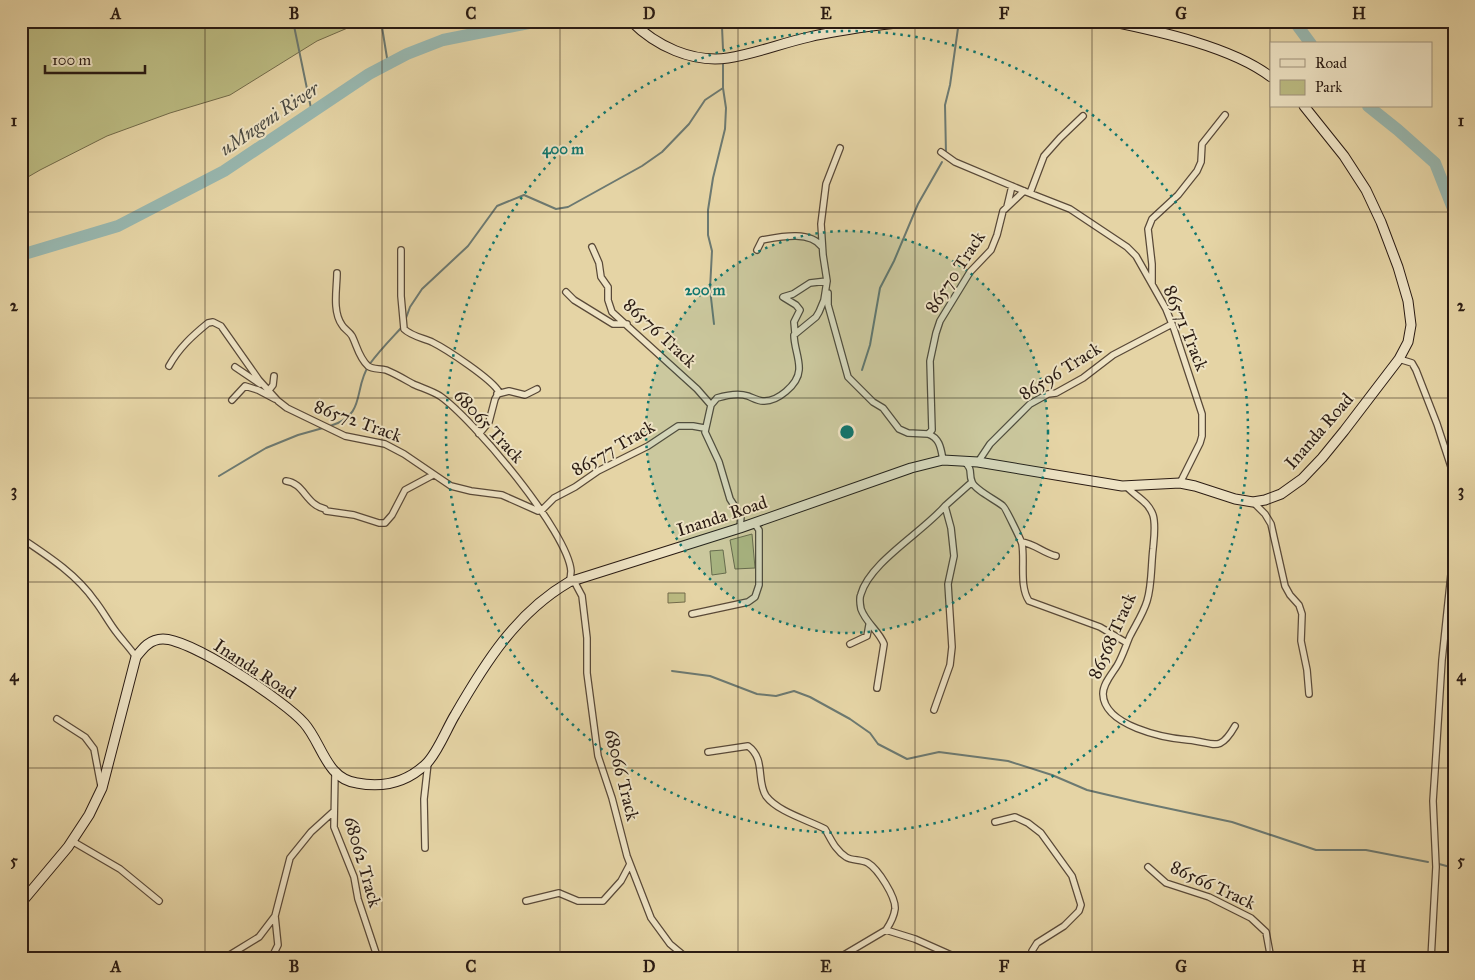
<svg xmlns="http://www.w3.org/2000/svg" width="1475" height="980" font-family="'IM FELL Great Primer',serif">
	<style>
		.green { fill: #bbbb82; stroke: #726b4a }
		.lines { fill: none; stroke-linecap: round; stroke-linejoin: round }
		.stream { stroke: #6c7971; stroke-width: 2 }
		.river { stroke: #98b7af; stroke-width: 12 }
		.street-casing { stroke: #594938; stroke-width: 8 }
		.secondary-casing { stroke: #2a1b13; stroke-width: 11 }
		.street { stroke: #eee3c4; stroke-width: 5.5 }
		.secondary { stroke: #eee3c4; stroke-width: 9 }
		.grid { fill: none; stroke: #2a1b13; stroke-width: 1; stroke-opacity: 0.55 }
		.ring { fill: none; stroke: #0f766e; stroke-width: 2.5; stroke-dasharray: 2.5 5 }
		.labels { text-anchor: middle; stroke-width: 4; stroke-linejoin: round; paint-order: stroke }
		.street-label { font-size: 18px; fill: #2a1b13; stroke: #eee3c4 }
		.water-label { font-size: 19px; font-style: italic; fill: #4b4a42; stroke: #eee3c4 }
		.centre { fill: #0f766e; stroke: #eee3c4; stroke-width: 2.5 }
		.ring-label { font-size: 15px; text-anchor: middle; font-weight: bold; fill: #0f766e; stroke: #eee3c4; stroke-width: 4; stroke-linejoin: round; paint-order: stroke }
		.neatline { fill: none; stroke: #2a1b13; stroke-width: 2 }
		.grid-label { font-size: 16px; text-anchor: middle; font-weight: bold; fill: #2a1b13 }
	</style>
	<rect width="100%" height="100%" fill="#e5d4a5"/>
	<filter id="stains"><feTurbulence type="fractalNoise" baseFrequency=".004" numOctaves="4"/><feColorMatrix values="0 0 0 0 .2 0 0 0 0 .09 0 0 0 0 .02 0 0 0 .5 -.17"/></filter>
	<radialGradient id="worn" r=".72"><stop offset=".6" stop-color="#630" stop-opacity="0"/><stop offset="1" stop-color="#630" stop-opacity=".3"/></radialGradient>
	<path class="green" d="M21,21H364L317,41L230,95L170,113L107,136L40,170L21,181Z
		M752,534L755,568L735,569L730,540Z
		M723,550L726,573L712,575L710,551Z
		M668,593H685V602L668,603Z"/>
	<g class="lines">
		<path class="stream" d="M293,21L312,113
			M381,21L388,64
			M485,21V33
			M719,21L722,27L723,49
			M946,154L945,105L950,85L959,21
			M406,318L410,307L422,289L468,246L497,206L524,195L556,209L568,207L642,166L662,152L689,124L705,100L723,88
			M714,324L710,289L712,251L708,235V210L713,178L725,129L726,108L723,88V64
			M862,370L870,345L880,288L894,261L918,204L942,162
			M330,426C367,415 353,389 369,365C379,351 391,339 402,327
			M219,476L266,448L298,435L323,428
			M672,671L710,676L757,694L776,696L794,691L810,697L850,719L870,733L878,744L907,759L939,752L1008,761L1052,775L1087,790L1138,802L1232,822L1316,850H1366L1428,862
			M1439,864L1454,868"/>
		<path class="river" d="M1294,21L1311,44
			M1368,106L1398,130L1435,163L1454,211
			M21,255L118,226L224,171L369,74L407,54L443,40L539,21"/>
		<g class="street-casing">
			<path id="street" d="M941,152L955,162L1024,191L1070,209L1127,247L1136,256L1166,309L1174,329L1202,414V436L1200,443L1180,483
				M1030,193L1044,156L1060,138L1083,116
				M1007,207L1012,186
				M592,247L599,263L601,277L608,287V300L612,312L697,389L711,405
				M401,250V296L404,329C411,336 423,338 432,342C446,349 492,379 499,392L495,399L489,422L479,434
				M757,250L762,240C779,237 810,230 822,247
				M337,273C337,288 332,311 342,325C344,329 349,331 352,336C357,346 359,358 368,366C373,370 380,368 386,370C396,374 404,379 413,384C422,388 432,391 440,396C473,419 568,532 571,571C571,574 570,579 569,582
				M1152,284V264L1148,229L1152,219L1178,195L1197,171L1201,162L1202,144L1225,115
				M566,292L574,300L613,324H627
				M828,293V305L848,377L873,402L883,408L899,429L908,433L928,434
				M795,333L794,322L800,310L796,305L783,297L793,294L810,283L827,281
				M1399,359L1412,363L1416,370L1437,424L1454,476
				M169,366C179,348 192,336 208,323L213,322L221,326L259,380L278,401L287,408L345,436L385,444L404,454L451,486L471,491L502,495L538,511L542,510L554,498L575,487L598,471L648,446L678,426H693L704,428
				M235,367L260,384
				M268,389L269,390L273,385L274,376
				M497,394L509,391L525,395L537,389
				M232,400L245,386L258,390L275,399
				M943,460C941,449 940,438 928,434L932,430L930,361L936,333L940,321L970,272L991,250L997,235L1003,211L1024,191
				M964,461C974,471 968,472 972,482C975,490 996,500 1003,506C1005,507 1021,540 1022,544C1025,561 1019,586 1029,601L1100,627L1127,643
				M978,462L990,444L1030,404L1048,394L1056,393L1083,378L1113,355L1172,324
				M286,481C304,483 306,505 325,509L326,511L354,515L379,523H385L392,515L405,490L433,475
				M1125,486L1127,487C1136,497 1148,501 1153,515C1156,525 1154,538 1153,549C1151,566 1152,585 1147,601C1143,614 1136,624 1130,636C1126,645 1123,655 1118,664C1113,673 1103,683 1103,694C1104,726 1164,738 1188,740C1214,742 1219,754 1235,726
				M1253,502L1265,514L1271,524L1285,586L1290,595L1299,605L1302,614L1301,641L1307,670L1309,694
				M740,528L741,516L730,499L719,462L705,432L711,405L717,398C727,395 739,393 748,396C753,398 758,401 763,401C777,402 798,385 799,370C800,359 794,347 794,335L816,317L819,312L824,300L827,281L823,255L821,224L826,184L840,148
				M21,538C48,556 76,574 95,601C103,611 109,623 117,633C123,641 130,648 136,657
				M1022,542C1035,544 1043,553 1056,556
				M574,581L582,596L587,638V673L598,756L612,798L627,856L651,918L670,944L688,959
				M692,614L748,602L755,597L759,585V530L754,523
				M850,644L867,636L869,625
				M877,688L884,644C879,631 866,623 861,609C860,604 859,598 861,594C870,562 923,532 945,506
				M934,710L950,665L952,647L948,584L954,556L951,528L945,506L972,482
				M57,719L85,737L94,749L101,786
				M708,752L748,746C766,759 756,781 766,796C778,812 808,820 825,829C831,839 835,850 846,857C852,861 861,859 868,863C878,869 896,897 895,909C894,917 890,924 886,930
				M335,772L334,827L354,877L358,899L378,959
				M995,822L1015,817L1028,823L1041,833L1072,876L1081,905L1079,911L1064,926L1037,943L1032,951V959
				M72,841L120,869L159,901
				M425,848L424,799L428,763
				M1148,867L1166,883L1209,897L1251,918L1266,932L1271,959
				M526,901L559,893L578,901H603L621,881L630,864
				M228,956L259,937L275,916
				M271,959L278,945L275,916L290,858L311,832L333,812
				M837,959L886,930L915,939L960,959
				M1431,959L1436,867L1433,801L1435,771L1442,660L1454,546"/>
		</g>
		<g class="secondary-casing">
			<path id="secondary" d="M631,21C656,46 692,63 728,58C755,54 782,43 809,37C842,29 876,26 910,21
				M1109,21C1158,31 1232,47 1271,77
				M21,903L68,847L89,815L102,788L136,657C143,648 150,639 163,639C191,639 285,701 304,723C322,743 326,779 357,783C383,788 407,782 426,764C437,754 447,728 455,715C485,663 516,613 569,582L740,528L911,468L943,460L978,462L1122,486L1180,483L1195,486L1235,499L1253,502L1265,500L1281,494L1302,479L1322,458L1344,431L1399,359L1408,342L1411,325L1408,301L1398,267L1381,222L1366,190L1344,156L1304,106"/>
		</g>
		<use href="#street" class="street"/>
		<use href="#secondary" class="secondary"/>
	</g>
	<path class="grid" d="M205,21V959M382,21V959M560,21V959M738,21V959M915,21V959M1092,21V959M1270,21V959M21,212H1454M21,398H1454M21,582H1454M21,768H1454"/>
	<circle cx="847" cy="432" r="201" fill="#0f766e" fill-opacity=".12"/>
	<g class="ring">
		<circle cx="847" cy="432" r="201"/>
		<circle cx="847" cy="432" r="401"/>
	</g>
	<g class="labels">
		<g class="street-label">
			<text transform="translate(955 272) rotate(-57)" y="6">86570 Track</text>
			<text transform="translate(1186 328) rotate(68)" y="6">86571 Track</text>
			<text transform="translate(660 333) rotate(43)" y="6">86576 Track</text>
			<text transform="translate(1060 371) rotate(-32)" y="6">86596 Track</text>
			<text transform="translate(358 421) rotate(20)" y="6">86572 Track</text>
			<text transform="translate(489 426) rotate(47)" y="6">68065 Track</text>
			<text transform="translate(1319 431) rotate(-49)" y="6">Inanda Road</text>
			<text transform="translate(613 448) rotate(-30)" y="6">86577 Track</text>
			<text transform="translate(722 516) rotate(-18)" y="6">Inanda Road</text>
			<text transform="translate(1112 636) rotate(-66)" y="6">86568 Track</text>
			<text transform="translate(255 669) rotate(33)" y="6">Inanda Road</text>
			<text transform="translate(622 775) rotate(76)" y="6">68066 Track</text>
			<text transform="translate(363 862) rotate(74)" y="6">68062 Track</text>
			<text transform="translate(1213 885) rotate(25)" y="6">86566 Track</text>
		</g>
		<g class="water-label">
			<text transform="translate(269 118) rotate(-34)" y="7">uMngeni River</text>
		</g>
	</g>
	<circle cx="847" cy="432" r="8" class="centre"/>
	<g class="ring-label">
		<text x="563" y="154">400 m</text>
		<text x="705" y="295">200 m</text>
	</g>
	<rect width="1475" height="980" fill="none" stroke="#e5d4a5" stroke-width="55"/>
	<rect x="1270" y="42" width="162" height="65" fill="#eee3c4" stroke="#a0937d"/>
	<rect x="1280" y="59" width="25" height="8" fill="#eee3c4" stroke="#a0937d"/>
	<text x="1315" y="68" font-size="15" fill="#2a1b13">Road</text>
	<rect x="1280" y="80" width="25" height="15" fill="#bbbb82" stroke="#a0937d"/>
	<text x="1315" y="92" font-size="15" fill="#2a1b13">Park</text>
	<path d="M45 65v8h100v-8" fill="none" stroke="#2a1b13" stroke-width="2.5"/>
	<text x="52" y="65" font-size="15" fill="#2a1b13" stroke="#eee3c4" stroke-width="4" paint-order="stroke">100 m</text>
	<rect x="28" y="28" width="1420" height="924" class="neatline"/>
	<g class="grid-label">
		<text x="116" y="19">A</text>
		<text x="294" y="19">B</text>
		<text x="471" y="19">C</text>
		<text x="649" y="19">D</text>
		<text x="826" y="19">E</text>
		<text x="1004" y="19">F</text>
		<text x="1181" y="19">G</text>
		<text x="1359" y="19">H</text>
		<text x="14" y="126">1</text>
		<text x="1461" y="126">1</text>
		<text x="14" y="311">2</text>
		<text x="1461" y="311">2</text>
		<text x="14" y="496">3</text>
		<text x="1461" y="496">3</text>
		<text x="14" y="681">4</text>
		<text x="1461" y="681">4</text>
		<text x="14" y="866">5</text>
		<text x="1461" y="866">5</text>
		<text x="116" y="972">A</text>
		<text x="294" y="972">B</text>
		<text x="471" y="972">C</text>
		<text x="649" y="972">D</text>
		<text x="826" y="972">E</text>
		<text x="1004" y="972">F</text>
		<text x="1181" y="972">G</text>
		<text x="1359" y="972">H</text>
	</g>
	<rect width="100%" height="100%" filter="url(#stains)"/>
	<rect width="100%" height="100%" fill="url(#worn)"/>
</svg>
